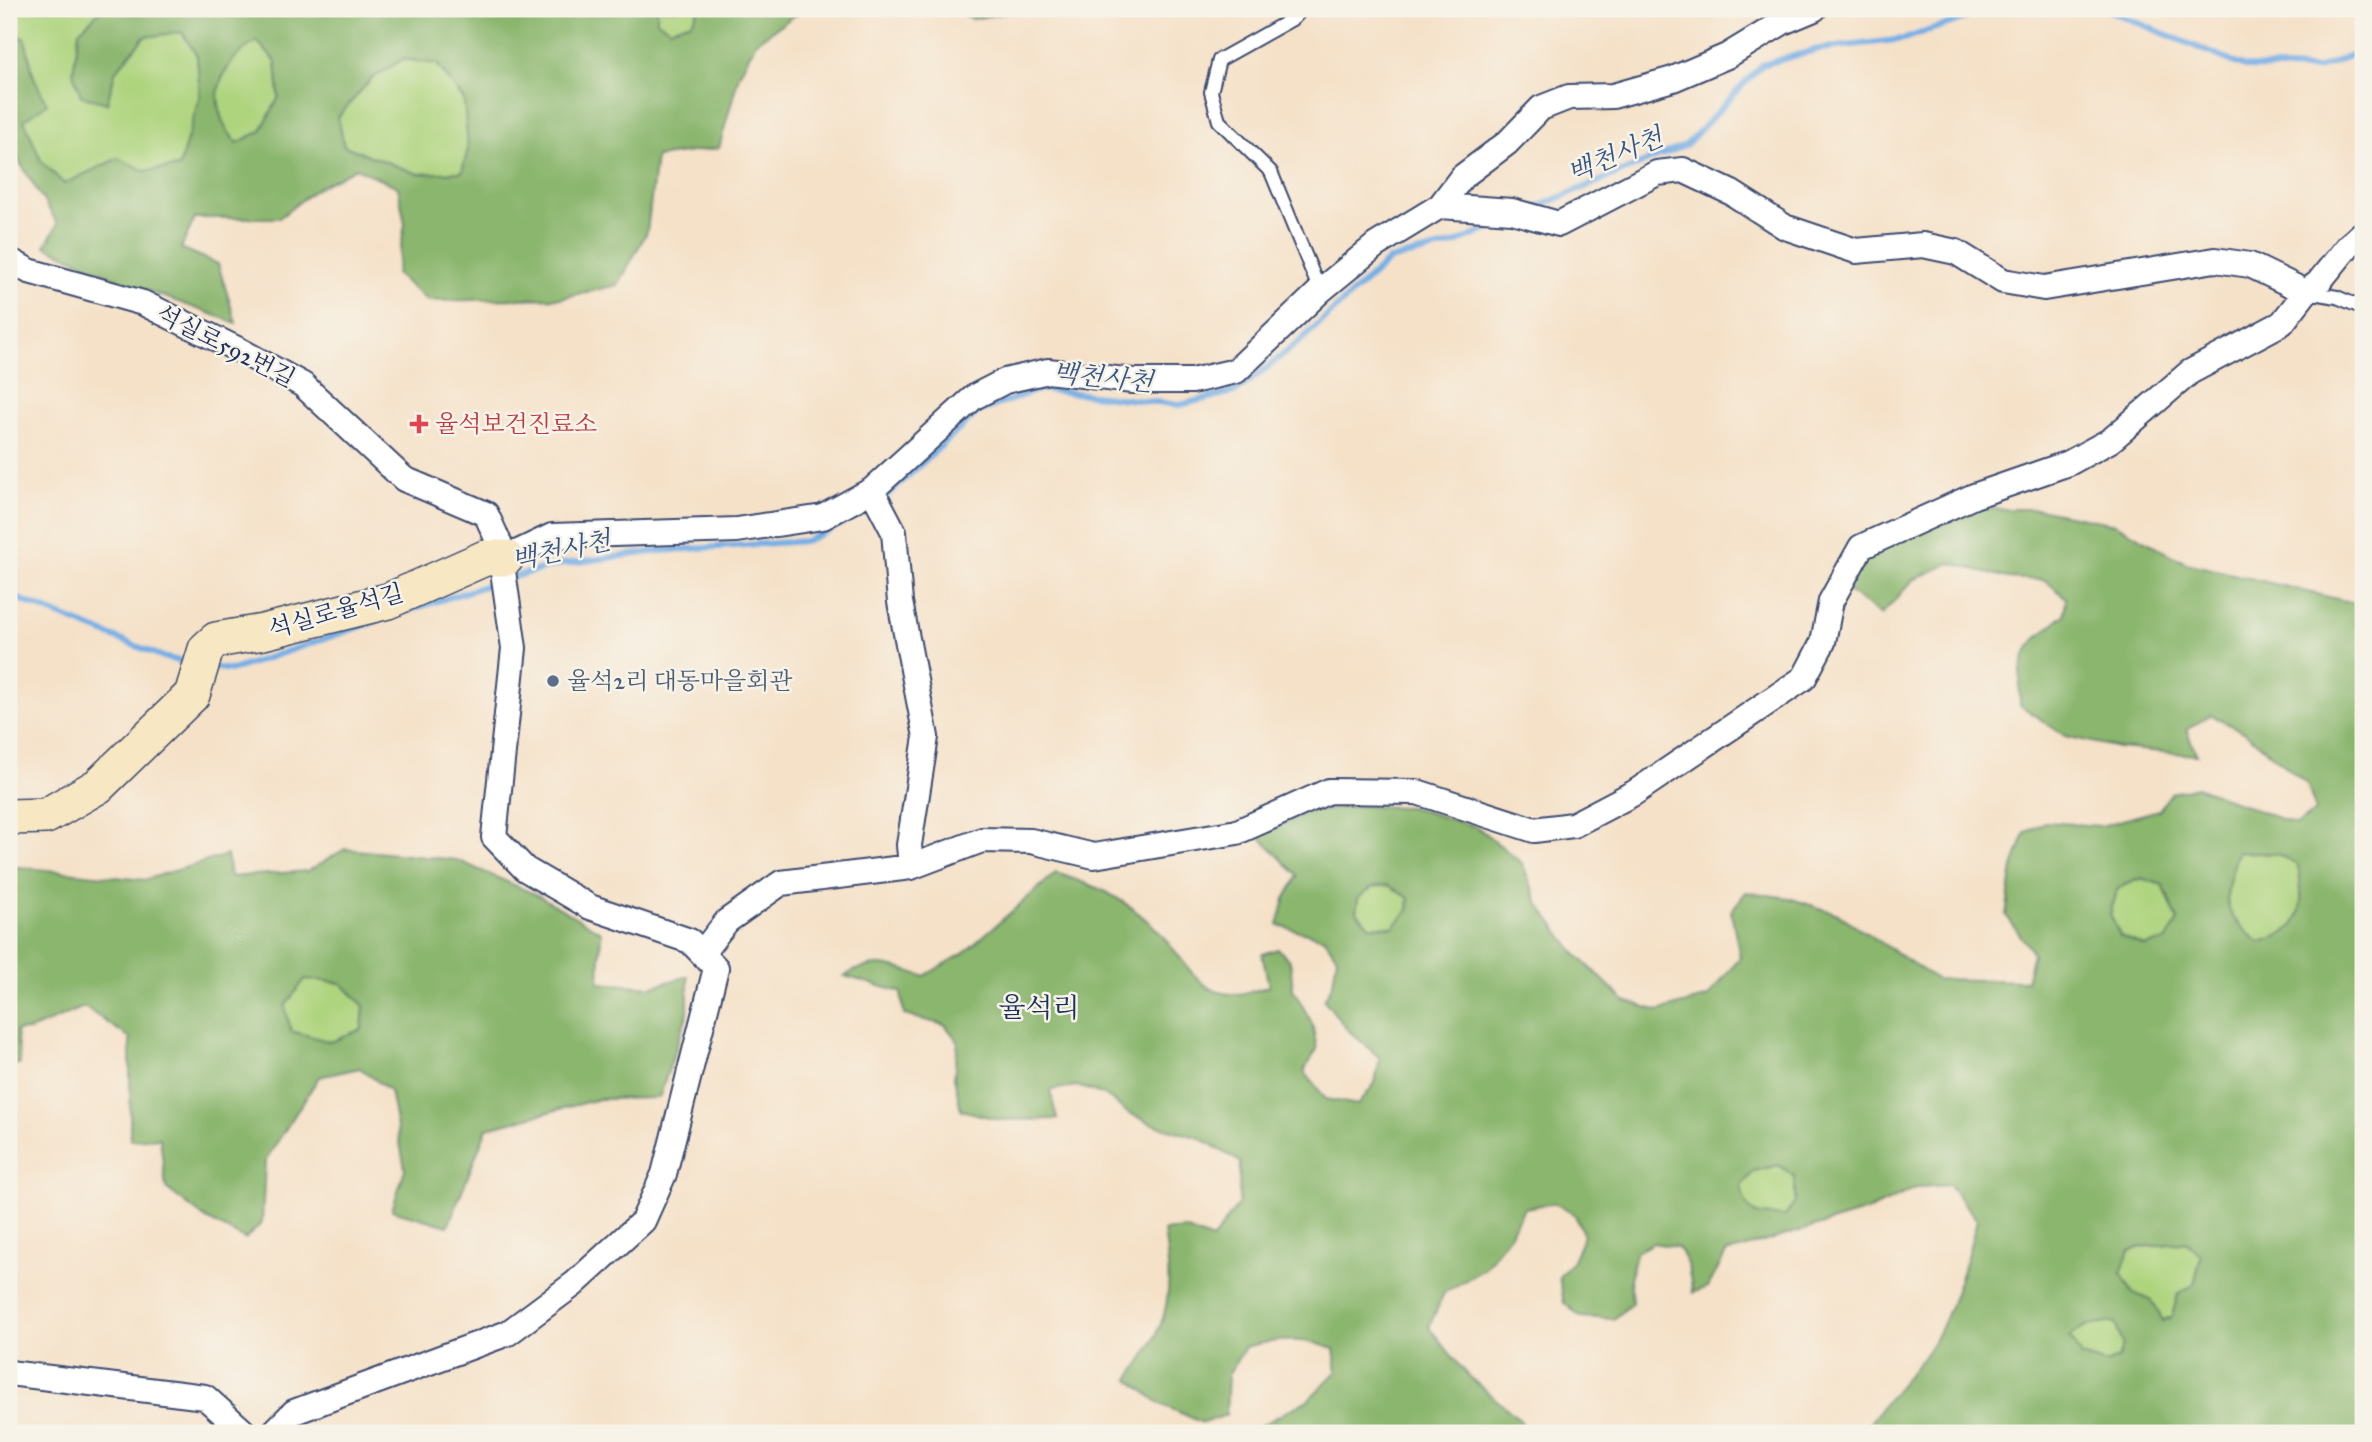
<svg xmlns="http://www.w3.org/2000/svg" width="2372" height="1442" font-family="'IM FELL Great Primer','Noto Serif KR',serif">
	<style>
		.green { fill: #aed47e; stroke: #64826e; stroke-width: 2 }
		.forest { fill: #8ab66d; stroke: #527266; stroke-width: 2; fill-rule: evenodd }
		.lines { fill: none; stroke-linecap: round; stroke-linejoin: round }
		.stream { stroke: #75aee5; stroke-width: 6 }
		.lane-casing { stroke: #3c4a6e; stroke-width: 16 }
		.street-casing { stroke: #3c4a6e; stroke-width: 28 }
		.secondary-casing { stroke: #3c4a6e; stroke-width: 38 }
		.lane { stroke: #fff; stroke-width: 12 }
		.street { stroke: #fff; stroke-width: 24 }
		.secondary { stroke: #f7e8c3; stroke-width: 35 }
		.health-dot { fill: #e0444e; stroke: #f7f3e8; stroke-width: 2.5 }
		.service-dot { fill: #5c6f8a; stroke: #f7f3e8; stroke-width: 2.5 }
		.labels { text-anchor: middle; stroke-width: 5; stroke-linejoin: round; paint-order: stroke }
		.street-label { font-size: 24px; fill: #1b2f5e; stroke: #f7f3e8 }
		.health-label { font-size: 24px; fill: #be3a42; stroke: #f7f3e8; text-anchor: start }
		.service-label { font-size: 24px; fill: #4e5e75; stroke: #f7f3e8; text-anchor: start }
		.water-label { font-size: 26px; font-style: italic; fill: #365586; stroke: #f7f3e8 }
		.quarter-label { font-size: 28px; fill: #1b2f5e; stroke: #f7f3e8 }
	</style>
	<rect width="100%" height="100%" fill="#f7f3e8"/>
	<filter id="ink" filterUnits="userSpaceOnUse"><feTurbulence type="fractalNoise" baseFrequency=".0143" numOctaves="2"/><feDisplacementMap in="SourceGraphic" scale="14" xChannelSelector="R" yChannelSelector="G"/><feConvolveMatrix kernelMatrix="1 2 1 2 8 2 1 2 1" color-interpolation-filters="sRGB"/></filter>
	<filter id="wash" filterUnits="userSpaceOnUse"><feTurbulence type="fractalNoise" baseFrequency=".00686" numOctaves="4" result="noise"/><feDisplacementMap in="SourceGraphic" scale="28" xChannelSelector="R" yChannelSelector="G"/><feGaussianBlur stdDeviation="1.57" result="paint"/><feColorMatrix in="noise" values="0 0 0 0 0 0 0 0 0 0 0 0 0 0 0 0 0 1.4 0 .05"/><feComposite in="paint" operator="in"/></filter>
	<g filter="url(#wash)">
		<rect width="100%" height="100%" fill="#f5e1c8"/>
		<path class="green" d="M9,9H102L79,32L107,103L115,72L144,37L182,32L197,56L200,96L179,167L145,171L118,158L64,184L41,161L24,120L46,104L34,78L25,40L9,32Z
			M657,9H699L692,22L670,29L657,21Z
			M257,40L276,62L279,97L261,131L237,144L222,126L217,88L236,53Z
			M403,59L437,64L464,100L468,149L462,172L418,174L344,146L338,117L371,79Z
			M2238,852L2278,854L2298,865C2304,906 2306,933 2259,942C2218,911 2223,898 2238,852Z
			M2141,878L2163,885L2178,921L2167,941L2145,946L2120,936L2110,914L2118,888Z
			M1388,885L1409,898L1408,912L1394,927L1369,926L1356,911L1358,898L1372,887Z
			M305,979L341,983L364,1006L362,1029L331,1042L290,1032L285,1006Z
			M1779,1165L1795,1177V1203L1785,1216C1755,1216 1747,1217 1740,1186L1754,1171Z
			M2186,1242L2202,1256L2194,1284L2178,1295L2172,1316L2162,1321L2151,1299L2133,1294L2121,1273L2129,1251C2148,1243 2166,1246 2186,1242Z
			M2107,1322L2115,1324L2123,1344L2119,1358L2107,1364L2080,1356L2070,1337L2085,1326Z"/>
		<path class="forest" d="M102,9H657V21L670,29L692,22L699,9H804L756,42L739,75L719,148L656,157L647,232L618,285L561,298L428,301L396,274L405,224L398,187L356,168L317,188L279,218H195L181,248L218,264L236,323L126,283L45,246L58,224L9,145V32L25,39L34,78L47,104L24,120L41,161L64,184L118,158L145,171L179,167L200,96L197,56L182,32L144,37L115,72L107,103L81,96L73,73L79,31ZM257,41L276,62L279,97L261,131L237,143C204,106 216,65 257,41ZM403,59L437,64L464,100L468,149L462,172L418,174L344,146L338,117L371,79Z
			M954,9H1026L972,19Z
			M1976,509H2038L2115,524L2186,563L2358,604L2363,611V1433H1863C1882,1403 1906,1380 1927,1352C1948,1323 1968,1256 1977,1220L1949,1185L1918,1187L1867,1211L1726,1253L1708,1287L1693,1293L1688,1266L1678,1247L1653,1243L1636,1252L1630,1279L1632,1303L1614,1319L1581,1317L1564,1303L1559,1277L1572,1262L1584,1236L1575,1215L1554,1203L1524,1208L1509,1236L1484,1269L1444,1293L1429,1327L1467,1375L1518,1418L1529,1433H1247L1308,1400L1337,1371L1334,1349C1304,1337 1276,1339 1245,1347L1228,1375L1226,1415L1203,1423L1160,1404L1129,1379C1169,1325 1174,1297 1164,1231L1185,1229L1212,1240L1239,1203L1240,1162L1200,1138L1158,1126L1128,1113L1105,1095L1077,1086L1050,1090L1057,1119L1000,1120L961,1110L954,1077L958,1041L945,1025L904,1015L901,992L844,976C876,957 891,966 924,976L964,953L1056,873C1098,887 1116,893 1150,923C1192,960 1197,1015 1269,986L1262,954L1278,949L1290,961L1293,989L1312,1023L1317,1049L1304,1071L1326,1099L1358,1105L1375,1083L1380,1058L1346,1028L1324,1000L1333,983L1337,957L1324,938L1278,925L1285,899L1298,876L1259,836L1306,813L1354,806L1410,807L1477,827L1522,863L1539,905L1576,954L1625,1001L1659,1011L1708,997L1740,957L1731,911L1746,892L1789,898L1838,914L1936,979L2026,981L2033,953L2006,915L2013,867L2025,833L2045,822L2101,826L2159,810L2171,793L2197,787L2296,825L2316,811L2307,784L2246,733L2211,715L2186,730L2197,755L2119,748L2065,736L2020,705C2018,654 2025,646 2064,615L2066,598L2045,580L2008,578L1950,563L1913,580L1881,615L1838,584L1857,561L1907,526ZM2238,852L2278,854L2298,865C2304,906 2306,933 2259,942C2218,911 2223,898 2238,852ZM2141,878L2163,885L2178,920L2166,941L2145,946L2120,936L2110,914L2118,888ZM1388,885L1409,898L1408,911L1393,927L1369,926L1356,911L1358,898L1372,887ZM1779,1165L1795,1177V1203L1785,1216C1755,1216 1747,1217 1741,1186L1754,1171ZM2187,1242L2201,1256L2194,1284L2178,1295L2172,1316L2163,1321L2151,1299L2133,1294L2121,1273L2129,1251C2148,1243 2166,1246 2187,1242ZM2107,1322L2115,1324L2123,1344L2118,1358L2107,1364L2081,1356L2070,1337L2085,1326Z
			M345,849L457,860L539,896L601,932L599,983L650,987L688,976V1012L659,1098L599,1099L487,1128L448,1226L392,1210L405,1169L390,1091L360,1068L319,1077L265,1161L262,1223L245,1239L206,1219L166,1188L160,1138L130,1140V1038L84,1007L30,1030L16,1031L20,1064H9V866L144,880L227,855L230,877L308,871ZM305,979L341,983L364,1006L362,1029L331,1042L291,1031L285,1006Z"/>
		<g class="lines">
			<path class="stream" d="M2105,9L2245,67L2317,69L2363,50
				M1535,208L1686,145L1762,65L1819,49L1904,39L1992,9
				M884,498L978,412L1040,389L1180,405L1237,391L1299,342L1389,260L1454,244L1509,220
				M510,578L556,565L659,551L806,541L873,508
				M9,595L166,658L190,663
				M407,611L500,581
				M211,667L232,670L377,621"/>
		</g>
	</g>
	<g filter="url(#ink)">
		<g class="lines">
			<g class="lane-casing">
				<path id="lane" d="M1302,9L1294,18L1219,60L1211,92L1219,121L1271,172L1320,291
					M2307,292L2337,297L2363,308"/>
			</g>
			<g class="street-casing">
				<path id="street" d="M1440,206L1512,211L1559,224L1657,173L1683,170L1732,193L1785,227L1856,251L1923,245L1956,252L2003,281L2044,288L2215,260L2250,265L2306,292
					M9,260L29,271L143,303L241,351L303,385L404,479L486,514L506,558
					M872,490L894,532L900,602L926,737L909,845L911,867
					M506,558L552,536L737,530L823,517L872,490L974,397L1005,381L1048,371L1133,381H1192L1236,371L1320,291L1376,245L1440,206L1462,177L1507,143L1541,108L1569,97L1613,96L1673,79L1727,56L1783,22L1814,9
					M702,953L727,921L781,883L911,867L982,840L1031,841L1094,856L1237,832L1329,791L1417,792L1534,830L1573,825L1634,793L1804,678L1823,642L1831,601L1861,547L1974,496L2069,463L2111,440L2190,372L2282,323L2306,292L2318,283L2348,246L2363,233
					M9,1373L205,1397L245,1433
					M273,1433L294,1412L508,1333L574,1284L643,1221L664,1174L716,968L690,941L590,907L525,869L494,837L514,648L503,571L506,558"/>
			</g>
			<g class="secondary-casing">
				<path id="secondary" d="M9,817L46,816L98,786L192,695L206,649L216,640L263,632L388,601L485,558H506"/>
			</g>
			<use href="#lane" class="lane"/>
			<use href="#street" class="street"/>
			<use href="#secondary" class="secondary"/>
		</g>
	</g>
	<path class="health-dot" d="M415.5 413.5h7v7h7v7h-7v7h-7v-7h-7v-7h7z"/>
	<circle class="service-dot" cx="553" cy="681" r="7"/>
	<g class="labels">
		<g class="street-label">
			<text transform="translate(226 346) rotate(27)" y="8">석실로592번길</text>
			<text transform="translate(336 611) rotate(-16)" y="8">석실로율석길</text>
		</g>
		<g class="health-label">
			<text x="435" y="432">율석보건진료소</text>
		</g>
		<g class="service-label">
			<text x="567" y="689">율석2리 대동마을회관</text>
		</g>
		<g class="water-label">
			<text transform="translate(1615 155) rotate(-23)" y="9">백천사천</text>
			<text transform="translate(1103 377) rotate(6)" y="9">백천사천</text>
			<text transform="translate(561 550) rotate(-12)" y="9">백천사천</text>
		</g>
		<g class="quarter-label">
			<text x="1039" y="1017">율석리</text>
		</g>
	</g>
	<rect width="2372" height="1442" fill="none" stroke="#f7f3e8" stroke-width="35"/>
</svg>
